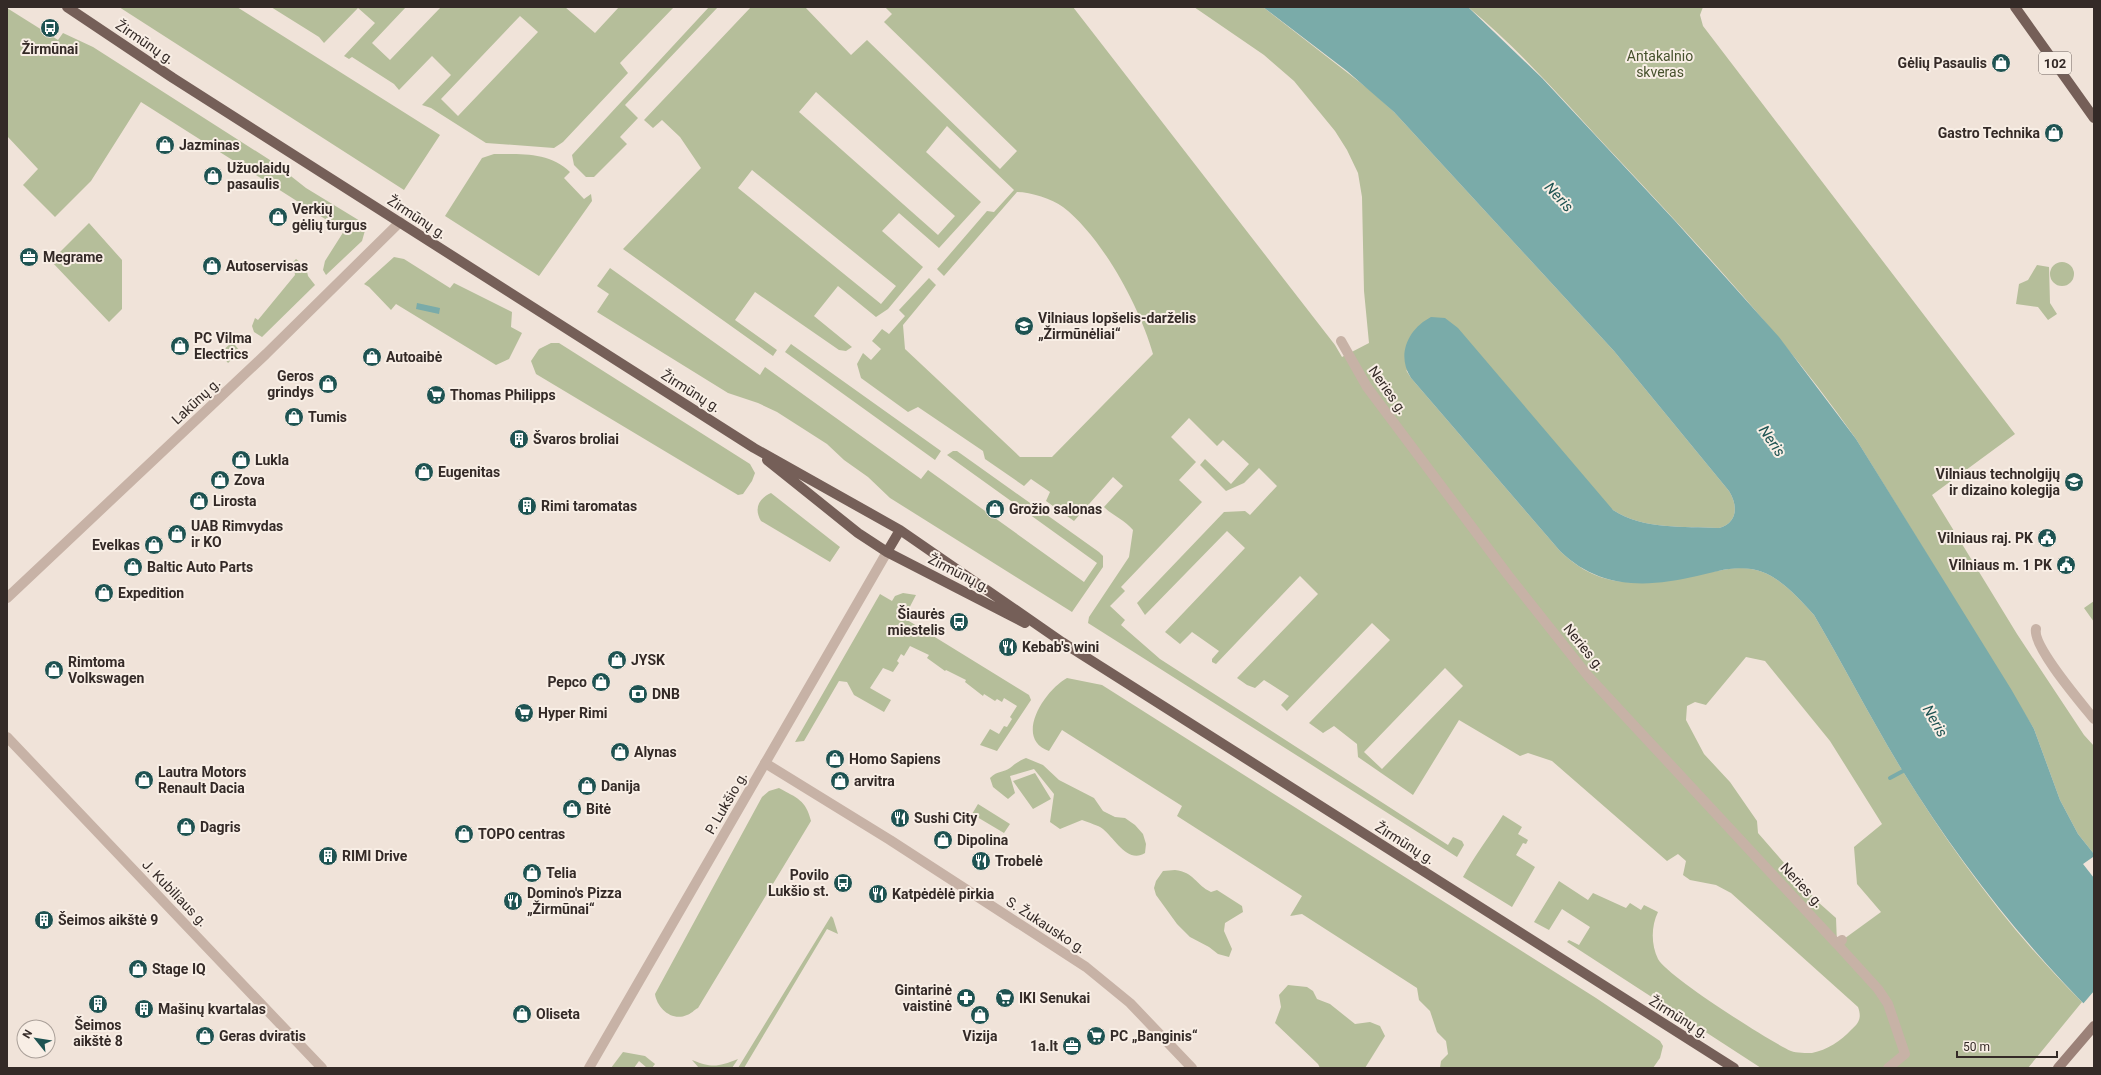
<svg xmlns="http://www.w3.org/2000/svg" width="2101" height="1075" font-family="Roboto,sans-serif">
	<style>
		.green { fill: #b5be9a; fill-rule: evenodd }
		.water { fill: #7aaba9 }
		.pier { fill: #f0e3d9 }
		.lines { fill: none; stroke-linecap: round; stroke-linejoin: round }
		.stream { stroke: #7aaba9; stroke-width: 4 }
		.minor { stroke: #c7b2a6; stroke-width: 10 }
		.tertiary { stroke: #c7b2a6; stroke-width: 10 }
		.secondary { stroke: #9b8178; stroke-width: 10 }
		.primary { stroke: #755f58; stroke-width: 10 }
		.labels { text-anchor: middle; stroke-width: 4; stroke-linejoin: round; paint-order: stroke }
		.shield { fill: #f8eee5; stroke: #6f6560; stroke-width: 1 }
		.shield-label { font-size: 13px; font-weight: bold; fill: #342a27 }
		.street-label { font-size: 14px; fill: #342a27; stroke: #f8eee5 }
		.poi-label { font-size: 14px; font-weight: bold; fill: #342a27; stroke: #f8eee5; text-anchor: start }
		.park-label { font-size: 14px; fill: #46512c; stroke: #f8eee5 }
		.water-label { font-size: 15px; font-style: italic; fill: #1e5352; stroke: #f8eee5 }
	</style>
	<rect width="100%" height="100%" fill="#f0e3d9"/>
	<path class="green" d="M119,7H237L440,135L404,190Z
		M271,7H406L372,43L390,60L441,7H565L595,33L619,7H674L620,63L628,73L563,142L554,148L486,143L431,108L422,105L451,75L432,56L399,90L394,84L352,57L349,59L344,56L375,23L358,8L324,43L319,37ZM520,16L538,32L458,116L441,99Z
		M709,7H718L625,105L638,118L620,137L627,144L594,177H586L574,165L572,155Z
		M751,7H805L851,55L867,40L1000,169L1017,151L884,22L892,14L885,7H1073L1335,345L1342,357L1369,343L1364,291L1362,197L1358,173L1347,150L1335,131L1294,81L1264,55L1194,7H1263L1371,91L1394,112L1614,351L1729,491C1738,505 1738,523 1719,528C1683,526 1644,530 1613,510L1406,370L1411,378L1560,551C1605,595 1649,583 1705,573C1720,571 1735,566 1751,569C1777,573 1797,596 1814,615C1844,666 1871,719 1902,770C1954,854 2012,933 2082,1002L2028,1068H1761L1567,942L1569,940L1579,945L1590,927L1562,909L1549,930L1534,922L1559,881L1588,900L1593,893L1626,908L1630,903L1641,910L1644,905L1658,912C1651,926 1651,945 1658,959C1668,977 1769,1041 1791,1051C1796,1053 1807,1053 1812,1053C1827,1050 1841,1041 1851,1030C1859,1023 1862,1018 1858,1007L1731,893L1716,885L1690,880L1683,875L1686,861L1678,854L1667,861L1552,761L1528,753L1520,756L1459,720L1413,795L1358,757L1357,744L1334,726L1323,733L1309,723L1390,640L1372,623L1287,711L1281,705L1289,696L1264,680L1255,688L1247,685L1237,678L1318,594L1300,576L1216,664L1212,662V659L1219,651L1192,632L1180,644L1165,632L1245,548L1227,531L1145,615L1137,603L1224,512L1245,511L1250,515L1277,486L1259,468L1244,483L1226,491L1200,465L1205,459L1231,484L1249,464L1223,440L1217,446L1189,418L1171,437L1196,462L1179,480L1202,502L1121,587L1125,591L1110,606L1125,620L1121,625L1160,659L1448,845L1453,837L1462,841L1464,845L1457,857L1088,623L1089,617L1129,557L1133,530C1125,520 1113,516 1104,507L1123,486L1113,477L1074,521L1046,501L1050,492L1031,479L1024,486L985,459L983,451L918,407L908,412L861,378L857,364L863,353L871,360L881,349L872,341L882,329L889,334L905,316L899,310L929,278L936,285L903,325L905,349L1020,457H1052L1153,354C1140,307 1102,237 1063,207C1052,199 1031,192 1017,192L944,276L937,269L987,211L994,212L1014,190L947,126L926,152L981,202L939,248L899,213L882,231L923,267L888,309L876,317L838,286L814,316L852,347L846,351L839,350L755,292L735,320L777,350L773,356L623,249L701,168L680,137L662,120L653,128L644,120ZM816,92L955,216L938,235L799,112ZM752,170L896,286L881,304L738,188ZM1746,657L1765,661L1830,741L1882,824L1854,847L1857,884L1881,912L1837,944L1836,918L1818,902L1758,833L1757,821L1730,782L1704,754L1686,720L1687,706L1695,702L1706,705ZM1445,668L1463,686L1382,769L1364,752Z
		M1468,7H1703L1700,15L1703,26L2015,434L1932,495L2017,634L2084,735L2094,746V854L2078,834L2060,800L2034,729L1856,439C1786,339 1702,249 1619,160C1570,108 1523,52 1468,7Z
		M7,8L58,40L63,33L93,47L273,162L306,188L365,224L366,227L362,241L326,275L323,270L325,261L344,231L141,102L91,181L55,217L23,185L38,169L7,136Z
		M494,154C521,154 550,152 570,172L564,178L584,199L591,194L592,201L539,276L445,216L482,158Z
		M89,223L122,260V309L109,322L51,261Z
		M394,257L404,259L450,288L454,283L512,312L511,327L522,333L509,359L496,365L396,304L391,310L369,287L364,284Z
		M296,259L306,267L308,276L315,285L262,337L254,332L252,326L255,318L258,320L295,275L293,262Z
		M2050 274a12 12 0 1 1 24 0a12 12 0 1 1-24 0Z
		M2037,265L2049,267L2050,303L2057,314L2048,320L2038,307L2016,304L2019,284L2028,280Z
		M610,268L760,375L765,367L921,479L928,470L1084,582L1097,563L947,455L953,451H957L1099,552L1103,556V567L1072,612L890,498L868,477L844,460L827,444L777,412L758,403L728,393L597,312L609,294L597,286Z
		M551,343H559L750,464L755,473L752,481L743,494L738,495L536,374L531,361L539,349Z
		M230,344L235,345L239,350L237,354L228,363L220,353Z
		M791,344L941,451L935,460L785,352Z
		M771,493L840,547L830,562L761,521C754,509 758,499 771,493Z
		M903,593L916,595L904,618L1029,695L1031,700L997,751L980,745L990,729L999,734L1004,726L1007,727L1012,719L1010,717L1017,706L1004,698L1002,702L997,699L995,701L984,694L983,696L965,682L966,680L946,670L945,671L927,658L929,655L910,646L904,656L901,654L897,661L899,663L893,672L883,668L870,688L891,700L884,712L854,695L847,682L839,681L804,741L795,742L880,594L892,601L895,596Z
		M2094,601V622L2084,608Z
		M1067,678L1102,685L1596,998L1660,1041L1663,1046L1660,1058L1653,1068H1440L1441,1061L1448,1054L1446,1041L1437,1032L1430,1011L1419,1000L1417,988L1302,914L1290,916L1302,896L1177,816L1182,806L1062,730L1049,751C1013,738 1045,690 1067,678Z
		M1026,758L1043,765L1059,780L1094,798L1103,811L1115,817L1125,818L1135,825L1143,834L1146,844L1145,853C1128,864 1115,839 1103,829C1098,825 1089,823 1082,820L1060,829L1050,822L1054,794L1034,769L1010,776L1015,793L1008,799L993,787L990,778C998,770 1003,773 1010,768C1016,763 1019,761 1026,758Z
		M1035,773L1051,799L1033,809L1013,781Z
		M779,788C797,798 806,800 811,821L698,1008C694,1010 691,1014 687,1015C672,1022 657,1008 655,994L762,797L769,791Z
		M978,804L1010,824L1004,833L972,814Z
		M1503,815L1522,827L1518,834L1528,840L1526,844L1523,843L1516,855L1535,867L1512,907L1463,877C1474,856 1490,836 1503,815Z
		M1175,870C1194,872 1196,885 1211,892L1217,890L1242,906L1243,912L1225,923L1224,931L1232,949L1229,957L1218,954L1209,947L1190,937L1177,924L1156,895L1154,888L1156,881L1163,871Z
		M831,916L833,918L838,934L827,929L744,1068H738Z
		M1288,985L1307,987L1313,991L1317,999L1330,1004L1355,1024L1370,1022L1380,1026L1385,1036L1365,1068H1320L1318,1064L1275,1023L1281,1007L1279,995Z
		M623,1052L645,1056L655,1064L652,1068H647L639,1061L634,1068H611Z
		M738,1059L732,1068H699L692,1060C712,1068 718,1067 738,1059Z"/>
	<path class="water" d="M1263,7H1468L1542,78L1676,222L1779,337L1856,439L2011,689L2034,729L2060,800L2078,834L2094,854V1014C2020,940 1957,859 1902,770C1871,719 1844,666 1814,615C1797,596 1777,573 1751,569C1732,566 1714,572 1697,576C1646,588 1599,589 1560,551L1411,378C1396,355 1408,329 1431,317L1445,318L1458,328L1613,510C1644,530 1683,526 1719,528C1738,523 1738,505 1729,491L1614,351L1394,112L1347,71Z
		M417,303L440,308L439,314L416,309Z"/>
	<path class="pier" d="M2093,857L2094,859V878L2083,864Z
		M2094,991V1016L2082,1005Z"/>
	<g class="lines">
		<path class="stream" d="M1890,778L1903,771"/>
		<path class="minor" d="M1341,341L1367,387L1508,575L1588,676L1837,944
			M7,598L266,354L400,222
			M2036,629C2032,646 2082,704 2094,719
			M7,737L322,1068
			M765,763L890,840L1086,967L1130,1003L1192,1068
			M1842,940L1837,944L1878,989L1888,1004L1905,1054L1888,1068"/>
		<path class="tertiary" d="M589,1068L887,552"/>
		<path class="secondary" d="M2058,1068L2094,1026"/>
		<path class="primary" d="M67,7L173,78L754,448L900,530L1062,642L1734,1068
			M2015,7L2094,118
			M767,460L858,533L887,552L1025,623
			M887,552L900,530"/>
	</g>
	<defs>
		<g id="bus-disc" transform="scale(1)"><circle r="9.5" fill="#1e5352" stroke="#f8eee5"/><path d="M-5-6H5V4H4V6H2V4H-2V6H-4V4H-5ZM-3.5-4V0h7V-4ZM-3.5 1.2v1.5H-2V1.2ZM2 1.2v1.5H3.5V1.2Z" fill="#fff"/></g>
		<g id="shop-disc" transform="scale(1)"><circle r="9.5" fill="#1e5352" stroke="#f8eee5"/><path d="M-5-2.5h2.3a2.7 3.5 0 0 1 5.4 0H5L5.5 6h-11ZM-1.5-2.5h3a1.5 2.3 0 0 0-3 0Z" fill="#fff"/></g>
		<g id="office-disc" transform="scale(1)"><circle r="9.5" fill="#1e5352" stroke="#f8eee5"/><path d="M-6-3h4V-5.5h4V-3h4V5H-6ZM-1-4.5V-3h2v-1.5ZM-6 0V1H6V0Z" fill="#fff"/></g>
		<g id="school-disc" transform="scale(1)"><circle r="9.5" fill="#1e5352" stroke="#f8eee5"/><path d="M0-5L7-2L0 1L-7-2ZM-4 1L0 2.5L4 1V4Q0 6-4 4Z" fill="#fff"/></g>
		<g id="supermarket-disc" transform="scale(1)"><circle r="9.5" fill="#1e5352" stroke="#f8eee5"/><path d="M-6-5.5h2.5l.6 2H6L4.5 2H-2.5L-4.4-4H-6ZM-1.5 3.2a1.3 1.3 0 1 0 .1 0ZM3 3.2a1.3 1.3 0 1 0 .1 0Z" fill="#fff"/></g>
		<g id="building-disc" transform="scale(1)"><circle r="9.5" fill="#1e5352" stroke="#f8eee5"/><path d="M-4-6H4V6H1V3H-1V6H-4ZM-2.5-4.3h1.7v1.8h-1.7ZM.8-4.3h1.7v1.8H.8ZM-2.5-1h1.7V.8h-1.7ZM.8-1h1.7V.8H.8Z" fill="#fff"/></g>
		<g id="university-disc" transform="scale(1)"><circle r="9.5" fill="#1e5352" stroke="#f8eee5"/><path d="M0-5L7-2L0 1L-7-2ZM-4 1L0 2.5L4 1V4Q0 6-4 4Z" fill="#fff"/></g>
		<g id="civic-disc" transform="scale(1)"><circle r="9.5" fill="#1e5352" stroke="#f8eee5"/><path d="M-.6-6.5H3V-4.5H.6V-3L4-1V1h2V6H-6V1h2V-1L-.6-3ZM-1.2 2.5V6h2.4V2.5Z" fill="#fff"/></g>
		<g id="restaurant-disc" transform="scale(1)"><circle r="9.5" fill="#1e5352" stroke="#f8eee5"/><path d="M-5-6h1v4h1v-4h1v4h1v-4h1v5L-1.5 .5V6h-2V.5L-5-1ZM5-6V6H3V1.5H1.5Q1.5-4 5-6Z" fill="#fff"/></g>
		<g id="bank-disc" transform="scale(1)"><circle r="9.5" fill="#1e5352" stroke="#f8eee5"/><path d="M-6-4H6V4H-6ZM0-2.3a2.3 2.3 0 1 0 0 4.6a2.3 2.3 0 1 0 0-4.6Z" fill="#fff"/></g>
		<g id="pharmacy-disc" transform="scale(1)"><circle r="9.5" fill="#1e5352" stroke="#f8eee5"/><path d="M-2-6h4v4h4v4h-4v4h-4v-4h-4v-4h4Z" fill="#fff"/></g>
	</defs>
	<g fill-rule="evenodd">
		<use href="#bus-disc" x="50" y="28"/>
		<use href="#shop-disc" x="2001" y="63"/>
		<use href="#shop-disc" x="2054" y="133"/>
		<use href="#shop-disc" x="165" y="145"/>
		<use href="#shop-disc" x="213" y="176"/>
		<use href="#shop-disc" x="278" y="217"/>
		<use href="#office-disc" x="29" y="257"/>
		<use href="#shop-disc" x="212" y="266"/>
		<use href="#school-disc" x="1024" y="326"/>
		<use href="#shop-disc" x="180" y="346"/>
		<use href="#shop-disc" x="372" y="357"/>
		<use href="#shop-disc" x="328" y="384"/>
		<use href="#supermarket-disc" x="436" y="395"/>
		<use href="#shop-disc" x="294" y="417"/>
		<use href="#building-disc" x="519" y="439"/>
		<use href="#shop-disc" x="241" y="460"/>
		<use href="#shop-disc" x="424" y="472"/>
		<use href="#shop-disc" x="220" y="480"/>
		<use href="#university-disc" x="2074" y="482"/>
		<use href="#shop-disc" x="199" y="501"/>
		<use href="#building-disc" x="527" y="506"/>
		<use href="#shop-disc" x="995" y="509"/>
		<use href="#shop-disc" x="177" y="534"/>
		<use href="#civic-disc" x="2047" y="538"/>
		<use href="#shop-disc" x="154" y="545"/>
		<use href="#civic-disc" x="2066" y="565"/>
		<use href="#shop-disc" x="133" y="567"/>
		<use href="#shop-disc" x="104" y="593"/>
		<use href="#bus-disc" x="959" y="622"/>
		<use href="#restaurant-disc" x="1008" y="647"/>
		<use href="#shop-disc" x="617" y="660"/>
		<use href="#shop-disc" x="54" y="670"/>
		<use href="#shop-disc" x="601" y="682"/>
		<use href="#bank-disc" x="638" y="694"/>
		<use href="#supermarket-disc" x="524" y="713"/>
		<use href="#shop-disc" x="620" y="752"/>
		<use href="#shop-disc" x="835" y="759"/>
		<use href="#shop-disc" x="144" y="780"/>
		<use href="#shop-disc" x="840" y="781"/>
		<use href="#shop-disc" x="587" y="786"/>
		<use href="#shop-disc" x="572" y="809"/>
		<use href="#restaurant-disc" x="900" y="818"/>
		<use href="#shop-disc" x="186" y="827"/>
		<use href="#shop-disc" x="464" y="834"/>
		<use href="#shop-disc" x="943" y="840"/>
		<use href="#building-disc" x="328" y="856"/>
		<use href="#restaurant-disc" x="981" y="861"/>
		<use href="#shop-disc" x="532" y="873"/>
		<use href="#bus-disc" x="843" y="883"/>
		<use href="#restaurant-disc" x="878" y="894"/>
		<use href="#restaurant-disc" x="513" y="901"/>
		<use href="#building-disc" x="44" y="920"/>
		<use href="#shop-disc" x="138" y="969"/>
		<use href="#pharmacy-disc" x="966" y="998"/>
		<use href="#supermarket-disc" x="1005" y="998"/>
		<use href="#building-disc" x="98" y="1004"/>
		<use href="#building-disc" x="144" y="1009"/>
		<use href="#shop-disc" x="522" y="1014"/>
		<use href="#shop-disc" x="980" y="1015"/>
		<use href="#shop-disc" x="205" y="1036"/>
		<use href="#supermarket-disc" x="1096" y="1036"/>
		<use href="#office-disc" x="1072" y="1046"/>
	</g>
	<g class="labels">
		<rect class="shield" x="2039" y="52" width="32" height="22" rx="3"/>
		<g class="shield-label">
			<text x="2055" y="68">102</text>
		</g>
		<g class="street-label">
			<text transform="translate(145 42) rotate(34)" y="5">Žirmūnų g.</text>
			<text transform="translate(417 217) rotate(33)" y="5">Žirmūnų g.</text>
			<text transform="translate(1388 390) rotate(55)" y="5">Neries g.</text>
			<text transform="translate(691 391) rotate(32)" y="5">Žirmūnų g.</text>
			<text transform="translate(196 401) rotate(-43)" y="5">Lakūnų g.</text>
			<text transform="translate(959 573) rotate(27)" y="5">Žirmūnų g.</text>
			<text transform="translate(1584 647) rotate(51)" y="5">Neries g.</text>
			<text transform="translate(726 803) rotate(-60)" y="5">P. Lukšio g.</text>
			<text transform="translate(1405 843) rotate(32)" y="5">Žirmūnų g.</text>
			<text transform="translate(1802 885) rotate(47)" y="5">Neries g.</text>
			<text transform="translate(175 893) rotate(46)" y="5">J. Kubiliaus g.</text>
			<text transform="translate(1046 925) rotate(33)" y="5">S. Žukausko g.</text>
			<text transform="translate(1679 1017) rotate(32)" y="5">Žirmūnų g.</text>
		</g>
		<g class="poi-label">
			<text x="50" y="54" text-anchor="middle">Žirmūnai</text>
			<text x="1987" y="68" text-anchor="end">Gėlių Pasaulis</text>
			<text x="2040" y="138" text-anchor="end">Gastro Technika</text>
			<text x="179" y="150">Jazminas</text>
			<text x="227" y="173">Užuolaidų<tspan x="227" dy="16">pasaulis</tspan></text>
			<text x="292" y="214">Verkių<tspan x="292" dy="16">gėlių turgus</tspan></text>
			<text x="43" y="262">Megrame</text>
			<text x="226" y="271">Autoservisas</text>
			<text x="1038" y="323">Vilniaus lopšelis-darželis<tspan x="1038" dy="16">„Žirmūnėliai“</tspan></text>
			<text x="194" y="343">PC Vilma<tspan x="194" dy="16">Electrics</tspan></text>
			<text x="386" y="362">Autoaibė</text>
			<text x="314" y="381" text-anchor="end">Geros<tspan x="314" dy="16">grindys</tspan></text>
			<text x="450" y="400">Thomas Philipps</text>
			<text x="308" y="422">Tumis</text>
			<text x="533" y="444">Švaros broliai</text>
			<text x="255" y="465">Lukla</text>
			<text x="438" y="477">Eugenitas</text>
			<text x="2060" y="479" text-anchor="end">Vilniaus technolgijų<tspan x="2060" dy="16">ir dizaino kolegija</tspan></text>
			<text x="234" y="485">Zova</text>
			<text x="213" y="506">Lirosta</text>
			<text x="541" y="511">Rimi taromatas</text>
			<text x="1009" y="514">Grožio salonas</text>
			<text x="191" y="531">UAB Rimvydas<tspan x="191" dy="16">ir KO</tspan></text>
			<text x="2033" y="543" text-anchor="end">Vilniaus raj. PK</text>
			<text x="140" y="550" text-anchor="end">Evelkas</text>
			<text x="2052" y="570" text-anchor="end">Vilniaus m. 1 PK</text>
			<text x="147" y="572">Baltic Auto Parts</text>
			<text x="118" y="598">Expedition</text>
			<text x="945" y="619" text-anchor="end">Šiaurės<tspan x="945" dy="16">miestelis</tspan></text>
			<text x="1022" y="652">Kebab's wini</text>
			<text x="631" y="665">JYSK</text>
			<text x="68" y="667">Rimtoma<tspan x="68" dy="16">Volkswagen</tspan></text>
			<text x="587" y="687" text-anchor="end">Pepco</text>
			<text x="652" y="699">DNB</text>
			<text x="538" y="718">Hyper Rimi</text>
			<text x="634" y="757">Alynas</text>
			<text x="849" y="764">Homo Sapiens</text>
			<text x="158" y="777">Lautra Motors<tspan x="158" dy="16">Renault Dacia</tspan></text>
			<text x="854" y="786">arvitra</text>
			<text x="601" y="791">Danija</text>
			<text x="586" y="814">Bitė</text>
			<text x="914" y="823">Sushi City</text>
			<text x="200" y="832">Dagris</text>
			<text x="478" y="839">TOPO centras</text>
			<text x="957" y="845">Dipolina</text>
			<text x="342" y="861">RIMI Drive</text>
			<text x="995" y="866">Trobelė</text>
			<text x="546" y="878">Telia</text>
			<text x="829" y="880" text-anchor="end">Povilo<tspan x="829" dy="16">Lukšio st.</tspan></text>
			<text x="527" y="898">Domino's Pizza<tspan x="527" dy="16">„Žirmūnai“</tspan></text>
			<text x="892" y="899">Katpėdėlė pirkia</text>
			<text x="58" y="925">Šeimos aikštė 9</text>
			<text x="152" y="974">Stage IQ</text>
			<text x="952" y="995" text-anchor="end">Gintarinė<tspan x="952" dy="16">vaistinė</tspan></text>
			<text x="1019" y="1003">IKI Senukai</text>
			<text x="158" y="1014">Mašinų kvartalas</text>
			<text x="536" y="1019">Oliseta</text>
			<text x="98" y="1030" text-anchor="middle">Šeimos<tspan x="98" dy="16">aikštė 8</tspan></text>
			<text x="219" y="1041">Geras dviratis</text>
			<text x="980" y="1041" text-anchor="middle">Vizija</text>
			<text x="1110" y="1041">PC „Banginis“</text>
			<text x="1058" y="1051" text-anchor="end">1a.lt</text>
		</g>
		<g class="park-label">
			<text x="1660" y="61">Antakalnio<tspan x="1660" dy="16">skveras</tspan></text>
		</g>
		<g class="water-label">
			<text transform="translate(1559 197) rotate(47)" y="5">Neris</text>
			<text transform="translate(1772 441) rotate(55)" y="5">Neris</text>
			<text transform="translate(1935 721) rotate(60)" y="5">Neris</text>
		</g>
	</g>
	<rect width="2101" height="1075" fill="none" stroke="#342a27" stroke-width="16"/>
	<g transform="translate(36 1039) rotate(300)"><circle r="19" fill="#f8eee5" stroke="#aaa099"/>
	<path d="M0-3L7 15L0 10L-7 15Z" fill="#1e5352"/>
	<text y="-6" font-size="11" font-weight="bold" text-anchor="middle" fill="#342a27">N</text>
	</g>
	<path d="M1957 1051v6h100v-6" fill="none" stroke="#342a27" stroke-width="2"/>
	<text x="1963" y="1051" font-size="12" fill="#342a27" stroke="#f8eee5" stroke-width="3" paint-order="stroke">50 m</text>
</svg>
